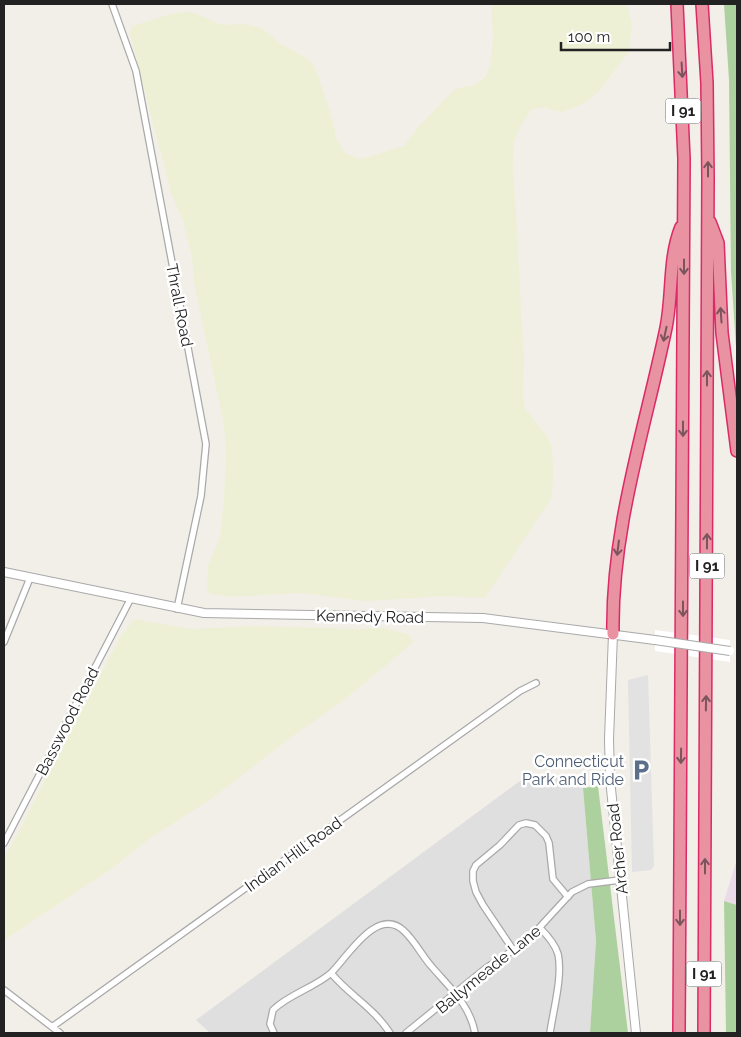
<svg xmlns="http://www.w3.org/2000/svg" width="741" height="1037" font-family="Raleway,sans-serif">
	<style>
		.residential { fill: #e0dfdf }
		.industrial { fill: #ebdbe8 }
		.farmland { fill: #eef0d5 }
		.forest { fill: #add19e }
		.parking { fill: #e2e2e2 }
		.pier { fill: #fff }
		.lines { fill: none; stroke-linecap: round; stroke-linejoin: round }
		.minor-casing { stroke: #a9a9a9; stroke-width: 8 }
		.tertiary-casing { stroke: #a9a9a9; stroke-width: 10 }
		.motorway-casing { stroke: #dc2a67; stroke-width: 14 }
		.minor { stroke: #fff; stroke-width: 5.5 }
		.tertiary { stroke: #fff; stroke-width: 8 }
		.motorway { stroke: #e892a2; stroke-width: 11 }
		.tertiary-bridge-casing { stroke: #a9a9a9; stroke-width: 10; stroke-linecap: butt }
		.tertiary-bridge { stroke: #fff; stroke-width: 8 }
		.oneway { stroke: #7b545c }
		.labels { text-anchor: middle; stroke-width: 5; stroke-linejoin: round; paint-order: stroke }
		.shield { fill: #fff; stroke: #646464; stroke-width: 1 }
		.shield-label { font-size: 15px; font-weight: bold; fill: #222 }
		.street-label { font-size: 16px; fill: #222; stroke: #fff }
		.service-label { font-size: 16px; fill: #4e5e75; stroke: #fff; text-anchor: end }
	</style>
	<rect width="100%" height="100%" fill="#f2efe9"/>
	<path class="residential" d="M573,776L583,788L596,941L590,1033H210L196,1020L524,778Z"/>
	<path class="industrial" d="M737,859V905L724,901Z"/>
	<path class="farmland" d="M491,4H627L632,26L628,53L599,91L583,104L562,112L541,107L531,110L520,127L514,143L513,164L524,359L523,399L525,409L547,436L551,445L554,471L551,499L485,598L445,596L367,601L299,593L231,597L210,594L207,590L208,566L220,537L224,499L226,454L224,425L194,283L192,257L183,221L171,193L130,34L131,29L132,26L171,14L185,12L195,13L222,25L246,24L263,29L279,43L305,57L315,66L330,111L337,140L345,153L361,159L404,146L419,126L455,89L474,85L486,76L490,65L493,39Z
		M134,619L191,629L258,626L358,629L384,628L408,634L414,642L344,700L293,736L211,799L149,839L110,870L4,940V859L119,639Z"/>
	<path class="forest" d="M724,4H737V362L731,272L729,80Z
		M598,786L628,1033H590L596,941L583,788Z
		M724,901L737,905V1033H726Z"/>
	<path class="parking" d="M648,675L654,866L651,870L632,872L628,680Z"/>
	<path class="pier" d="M655,630L730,640V662L655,651Z"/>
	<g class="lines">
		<g class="minor-casing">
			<path id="minor" d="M112,4L136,71L206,444L201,496L177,609
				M4,642L30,578
				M4,843L130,600
				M540,928C547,935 555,944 558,954C563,976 553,1011 550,1033
				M514,951L483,905L476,892L473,881V871L476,865L500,845L519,825L526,823L535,825L546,836L549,843L553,879L568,897
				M331,973C350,996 372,1006 390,1033
				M4,990L60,1033
				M52,1027L520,691L536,683
				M274,1033L270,1024L273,1010C289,994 314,988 331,973C347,958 377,905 404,931C415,941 422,956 432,967C450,988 470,1005 475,1033
				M406,1033L486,968L527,941L572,892L588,884L620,880"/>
		</g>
		<g class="tertiary-casing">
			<path id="tertiary" d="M4,572L204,613L483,618L655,640
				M613,634L609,739L610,779L636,1033"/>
		</g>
		<g class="motorway-casing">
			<path id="motorway" d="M677,4L684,159L679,1033
				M702,4L707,83L708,178L704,1033
				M710,222L718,243L722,333L737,451
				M613,634C611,529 645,429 666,328C673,294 668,259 681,227"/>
		</g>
		<use href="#minor" class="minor"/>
		<use href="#tertiary" class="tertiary"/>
		<use href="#motorway" class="motorway"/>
		<g class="tertiary-bridge-casing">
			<path id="tertiary-bridge" d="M655,640L730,651"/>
		</g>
		<use href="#tertiary-bridge" class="tertiary-bridge"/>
	</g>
	<defs><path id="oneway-shaft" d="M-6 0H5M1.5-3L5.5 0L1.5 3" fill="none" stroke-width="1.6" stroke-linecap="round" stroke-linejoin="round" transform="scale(1.25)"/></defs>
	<g class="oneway">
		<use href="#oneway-shaft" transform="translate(682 70) rotate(87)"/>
		<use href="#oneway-shaft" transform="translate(708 169) rotate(-90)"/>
		<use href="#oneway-shaft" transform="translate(684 267) rotate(90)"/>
		<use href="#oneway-shaft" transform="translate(721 315) rotate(-94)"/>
		<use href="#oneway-shaft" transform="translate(665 334) rotate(102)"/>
		<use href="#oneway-shaft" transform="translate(707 378) rotate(-90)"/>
		<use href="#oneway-shaft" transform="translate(683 429) rotate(90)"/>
		<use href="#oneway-shaft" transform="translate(707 541) rotate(-90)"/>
		<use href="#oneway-shaft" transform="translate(618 548) rotate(97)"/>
		<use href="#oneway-shaft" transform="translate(683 609) rotate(90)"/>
		<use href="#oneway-shaft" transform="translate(706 703) rotate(-89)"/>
		<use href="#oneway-shaft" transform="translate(681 756) rotate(91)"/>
		<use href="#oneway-shaft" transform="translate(705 866) rotate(-90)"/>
		<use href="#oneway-shaft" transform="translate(680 918) rotate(90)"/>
	</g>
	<defs>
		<g id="parking-bare" transform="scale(1.725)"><path d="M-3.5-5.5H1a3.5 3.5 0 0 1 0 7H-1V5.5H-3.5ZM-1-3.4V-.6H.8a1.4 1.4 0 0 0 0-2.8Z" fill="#5c6f8a" stroke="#fff" stroke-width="2.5" paint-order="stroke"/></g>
	</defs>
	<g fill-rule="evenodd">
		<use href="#parking-bare" x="641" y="770"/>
	</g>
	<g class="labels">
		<g class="shield">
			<rect x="665.5" y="98.5" width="35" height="25" rx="4"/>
			<rect x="689.5" y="553.5" width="35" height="25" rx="4"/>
			<rect x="686.5" y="961.5" width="35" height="25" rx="4"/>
		</g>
		<g class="shield-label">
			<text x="683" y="116">I 91</text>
			<text x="707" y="571">I 91</text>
			<text x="704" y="979">I 91</text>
		</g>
		<g class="street-label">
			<text transform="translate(180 305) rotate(79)" y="6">Thrall Road</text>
			<text transform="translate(370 616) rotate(1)" y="6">Kennedy Road</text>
			<text transform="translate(67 721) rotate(-63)" y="6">Basswood Road</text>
			<text transform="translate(617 849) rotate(-96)" y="6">Archer Road</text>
			<text transform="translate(293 854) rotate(-36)" y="6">Indian Hill Road</text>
			<text transform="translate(488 969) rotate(-39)" y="6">Ballymeade Lane</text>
		</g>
		<g class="service-label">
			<text x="624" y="767">Connecticut<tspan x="624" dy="18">Park and Ride</tspan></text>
		</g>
	</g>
	<rect width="741" height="1037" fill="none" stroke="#222222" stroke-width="10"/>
	<path d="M561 42v8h109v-8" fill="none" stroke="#222222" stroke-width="2.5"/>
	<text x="568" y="42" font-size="15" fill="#222222" stroke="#ffffff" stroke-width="4" paint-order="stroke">100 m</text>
</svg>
